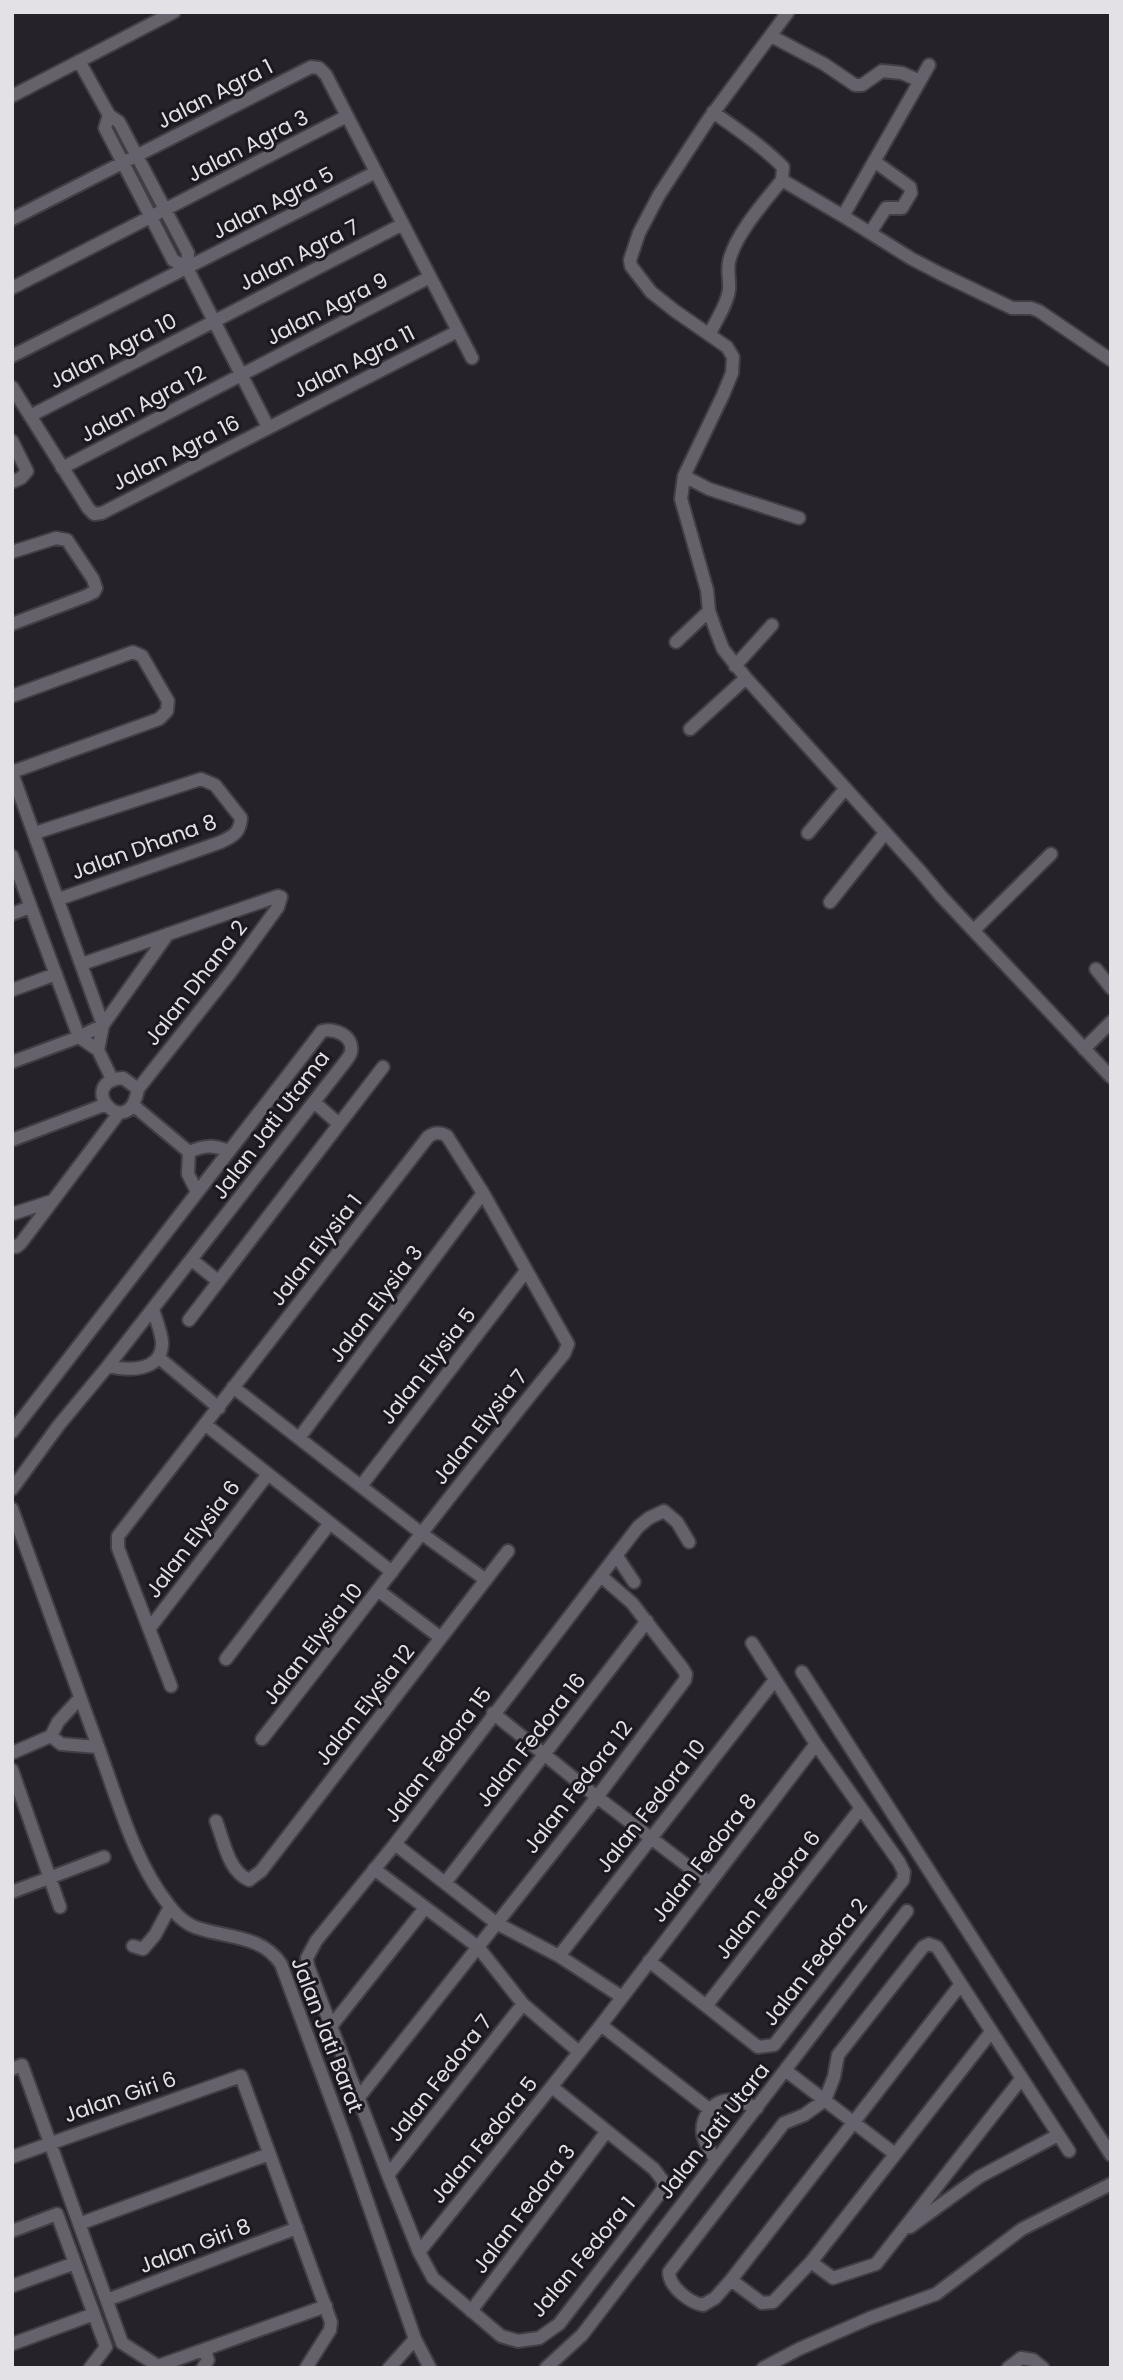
<svg xmlns="http://www.w3.org/2000/svg" width="1123" height="2380" font-family="Poppins,sans-serif">
	<style>
		.lines { fill: none; stroke-linecap: round; stroke-linejoin: round }
		.street-casing { stroke: #423e45; stroke-width: 16 }
		.street { stroke: #66626b; stroke-width: 12 }
		.labels { text-anchor: middle; stroke-width: 6; stroke-linejoin: round; paint-order: stroke }
		.street-label { font-size: 21px; fill: #e3e1e6; stroke: #1c1820 }
	</style>
	<rect width="100%" height="100%" fill="#26222a"/>
	<g class="lines">
		<g class="street-casing">
			<path id="street" d="M788,12L708,120L659,195L639,233L630,260L631,266L651,292L675,311L727,347L733,357L732,373L723,395L684,476L681,499L707,590L709,611L716,631L723,649L746,678L921,872L941,896L1111,1077
				M771,36L824,64L855,85H862L882,71L902,73L920,81
				M79,61L109,115L119,122L188,253L187,268L268,427
				M12,96L174,12
				M713,112C737,129 762,146 783,167L782,180L843,216L929,65
				M109,115L105,128L173,260L187,268
				M843,216L912,259L941,274L1012,308H1031L1039,311L1111,360
				M12,219L311,67L319,68L326,75L472,358
				M870,233L886,208H902L911,193L910,187L874,161
				M12,288L347,116
				M710,334C716,319 727,306 729,290C730,281 727,271 729,262C734,236 765,201 782,180
				M12,356L376,172
				M12,387L88,508L94,514L102,513L458,331
				M30,416L403,224
				M12,441L27,471L21,478L12,482
				M62,468L430,277
				M684,476L709,489L799,518
				M12,552L56,538L67,540L93,579L96,588L94,592L86,596L12,624
				M676,642L709,611
				M735,666L772,625
				M12,696L133,652L142,656L168,701L167,711L159,719L12,772
				M690,729L746,678
				M12,773L103,1025L98,1050
				M35,833L201,779L215,785L241,818C240,833 233,836 221,842L59,899
				M808,833L845,789
				M12,856L79,1037L98,1050L112,1079
				M830,902L885,833
				M12,914L30,907
				M974,930L1051,854
				M82,964L278,896L281,897L278,907L230,973L138,1089
				M1096,969L1111,988
				M12,990L56,974
				M1084,1049L1111,1022
				M12,1062L79,1037L103,1025L168,934
				M123,1078L138,1089C128,1146 73,1082 123,1078Z
				M314,1102L339,1124
				M133,1105L189,1152
				M12,1140L104,1105
				M189,1152L188,1174L197,1192
				M189,1152C205,1145 213,1145 229,1151
				M12,1214L52,1201
				M12,1246L16,1247L21,1243L119,1113
				M192,1260L218,1281
				M189,1320L383,1067
				M158,1357L219,1408
				M108,1366C128,1371 163,1372 162,1342C161,1331 156,1320 153,1309
				M233,1387L421,1533L486,1580
				M206,1425L392,1572
				M12,1432L322,1031C334,1028 354,1035 351,1052C350,1056 347,1059 345,1062L108,1366L59,1425L12,1489
				M299,1438L483,1193
				M361,1486L526,1271
				M12,1509C41,1589 70,1669 99,1749C117,1798 135,1863 168,1904C176,1915 188,1926 201,1929C230,1938 262,1936 281,1964L345,2137L415,2339L430,2368
				M616,1555L634,1582
				M379,1591L441,1638
				M149,1629L268,1474
				M226,1659L330,1523
				M802,1672L1111,2155
				M171,1686L118,1548V1536L428,1137C435,1132 440,1132 447,1136L483,1193L568,1344L564,1354C460,1480 363,1611 262,1739
				M80,1698L58,1722L51,1736L61,1744L98,1747
				M493,1713L597,1797L710,1883
				M12,1753L51,1736
				M12,1770L60,1907
				M216,1821C224,1841 228,1871 249,1880L261,1871L508,1551
				M395,1844L496,1923L559,1956L622,1997
				M374,1869L478,1947L523,2004L579,2052
				M445,1883L647,1621
				M12,1892L104,1857
				M133,1946L143,1949L155,1935L170,1907
				M559,1956L774,1681
				M649,1961L758,2047L774,2045L903,1880L904,1872L899,1862L816,1744L752,1643
				M961,1984L731,2280L715,2298L703,2305C690,2303 669,2287 669,2272L784,2123L804,2115L825,2100L834,2077L838,2055L923,1947L929,1944L937,1947L1069,2151
				M706,2006L861,1808
				M332,2025L425,1908
				M601,2025L709,2109
				M12,2069L22,2065L122,2343L158,2366L326,2306
				M785,2070L895,2154
				M552,2087L654,2169L663,2181V2189L559,2324L539,2338L518,2341L501,2336L433,2278L419,2252L388,2175L308,1966L307,1958L316,1941L395,1844L638,1527L649,1518L664,1511L677,1522L689,1542
				M359,2097L597,1797L685,1680L686,1674L683,1669L632,1603L601,1576
				M12,2157L241,2076L331,2322L330,2330L306,2368
				M716,2160C710,2152 705,2144 703,2135C700,2118 713,2100 730,2100C739,2099 748,2105 757,2108
				M388,2175L523,2004
				M79,2224L269,2154
				M910,2227L979,2177L1058,2135
				M12,2231L57,2214L106,2347L90,2368
				M419,2252L601,2025L816,1744
				M811,2262L833,2278L876,2264L1022,2078
				M731,2280L762,2303L773,2302L811,2262L991,2032
				M12,2286L75,2263
				M107,2300L297,2228
				M471,2311L607,2131
				M12,2344L94,2314
				M203,2368L208,2360L205,2349
				M389,2368L415,2339
				M546,2368L582,2335L907,1911
				M763,2368L799,2349L870,2318L936,2294L1022,2229L1111,2184
				M1008,2368L1021,2358L1033,2360L1043,2368"/>
		</g>
		<use href="#street" class="street"/>
	</g>
	<g class="labels">
		<g class="street-label">
			<text transform="translate(215 94) rotate(-27)" y="7">Jalan Agra 1</text>
			<text transform="translate(248 146) rotate(-27)" y="7">Jalan Agra 3</text>
			<text transform="translate(273 203) rotate(-27)" y="7">Jalan Agra 5</text>
			<text transform="translate(299 255) rotate(-27)" y="7">Jalan Agra 7</text>
			<text transform="translate(327 309) rotate(-27)" y="7">Jalan Agra 9</text>
			<text transform="translate(113 351) rotate(-27)" y="7">Jalan Agra 10</text>
			<text transform="translate(354 362) rotate(-27)" y="7">Jalan Agra 11</text>
			<text transform="translate(143 404) rotate(-28)" y="7">Jalan Agra 12</text>
			<text transform="translate(176 453) rotate(-27)" y="7">Jalan Agra 16</text>
			<text transform="translate(144 847) rotate(-20)" y="7">Jalan Dhana 8</text>
			<text transform="translate(196 983) rotate(-52)" y="7">Jalan Dhana 2</text>
			<text transform="translate(271 1125) rotate(-53)" y="7">Jalan Jati Utama</text>
			<text transform="translate(316 1250) rotate(-52)" y="7">Jalan Elysia 1</text>
			<text transform="translate(376 1304) rotate(-53)" y="7">Jalan Elysia 3</text>
			<text transform="translate(428 1366) rotate(-52)" y="7">Jalan Elysia 5</text>
			<text transform="translate(480 1427) rotate(-52)" y="7">Jalan Elysia 7</text>
			<text transform="translate(193 1539) rotate(-53)" y="7">Jalan Elysia 6</text>
			<text transform="translate(313 1644) rotate(-52)" y="7">Jalan Elysia 10</text>
			<text transform="translate(365 1705) rotate(-52)" y="7">Jalan Elysia 12</text>
			<text transform="translate(531 1740) rotate(-52)" y="7">Jalan Fedora 16</text>
			<text transform="translate(438 1755) rotate(-53)" y="7">Jalan Fedora 15</text>
			<text transform="translate(578 1787) rotate(-52)" y="7">Jalan Fedora 12</text>
			<text transform="translate(651 1806) rotate(-52)" y="7">Jalan Fedora 10</text>
			<text transform="translate(704 1858) rotate(-52)" y="7">Jalan Fedora 8</text>
			<text transform="translate(768 1895) rotate(-52)" y="7">Jalan Fedora 6</text>
			<text transform="translate(815 1962) rotate(-52)" y="7">Jalan Fedora 2</text>
			<text transform="translate(327 2035) rotate(69)" y="7">Jalan Jati Barat</text>
			<text transform="translate(440 2078) rotate(-52)" y="7">Jalan Fedora 7</text>
			<text transform="translate(120 2097) rotate(-19)" y="7">Jalan Giri 6</text>
			<text transform="translate(714 2131) rotate(-52)" y="7">Jalan Jati Utara</text>
			<text transform="translate(484 2140) rotate(-51)" y="7">Jalan Fedora 5</text>
			<text transform="translate(524 2209) rotate(-53)" y="7">Jalan Fedora 3</text>
			<text transform="translate(195 2246) rotate(-21)" y="7">Jalan Giri 8</text>
			<text transform="translate(583 2257) rotate(-50)" y="7">Jalan Fedora 1</text>
		</g>
	</g>
	<rect width="1123" height="2380" fill="none" stroke="#e3e1e6" stroke-width="28"/>
</svg>
